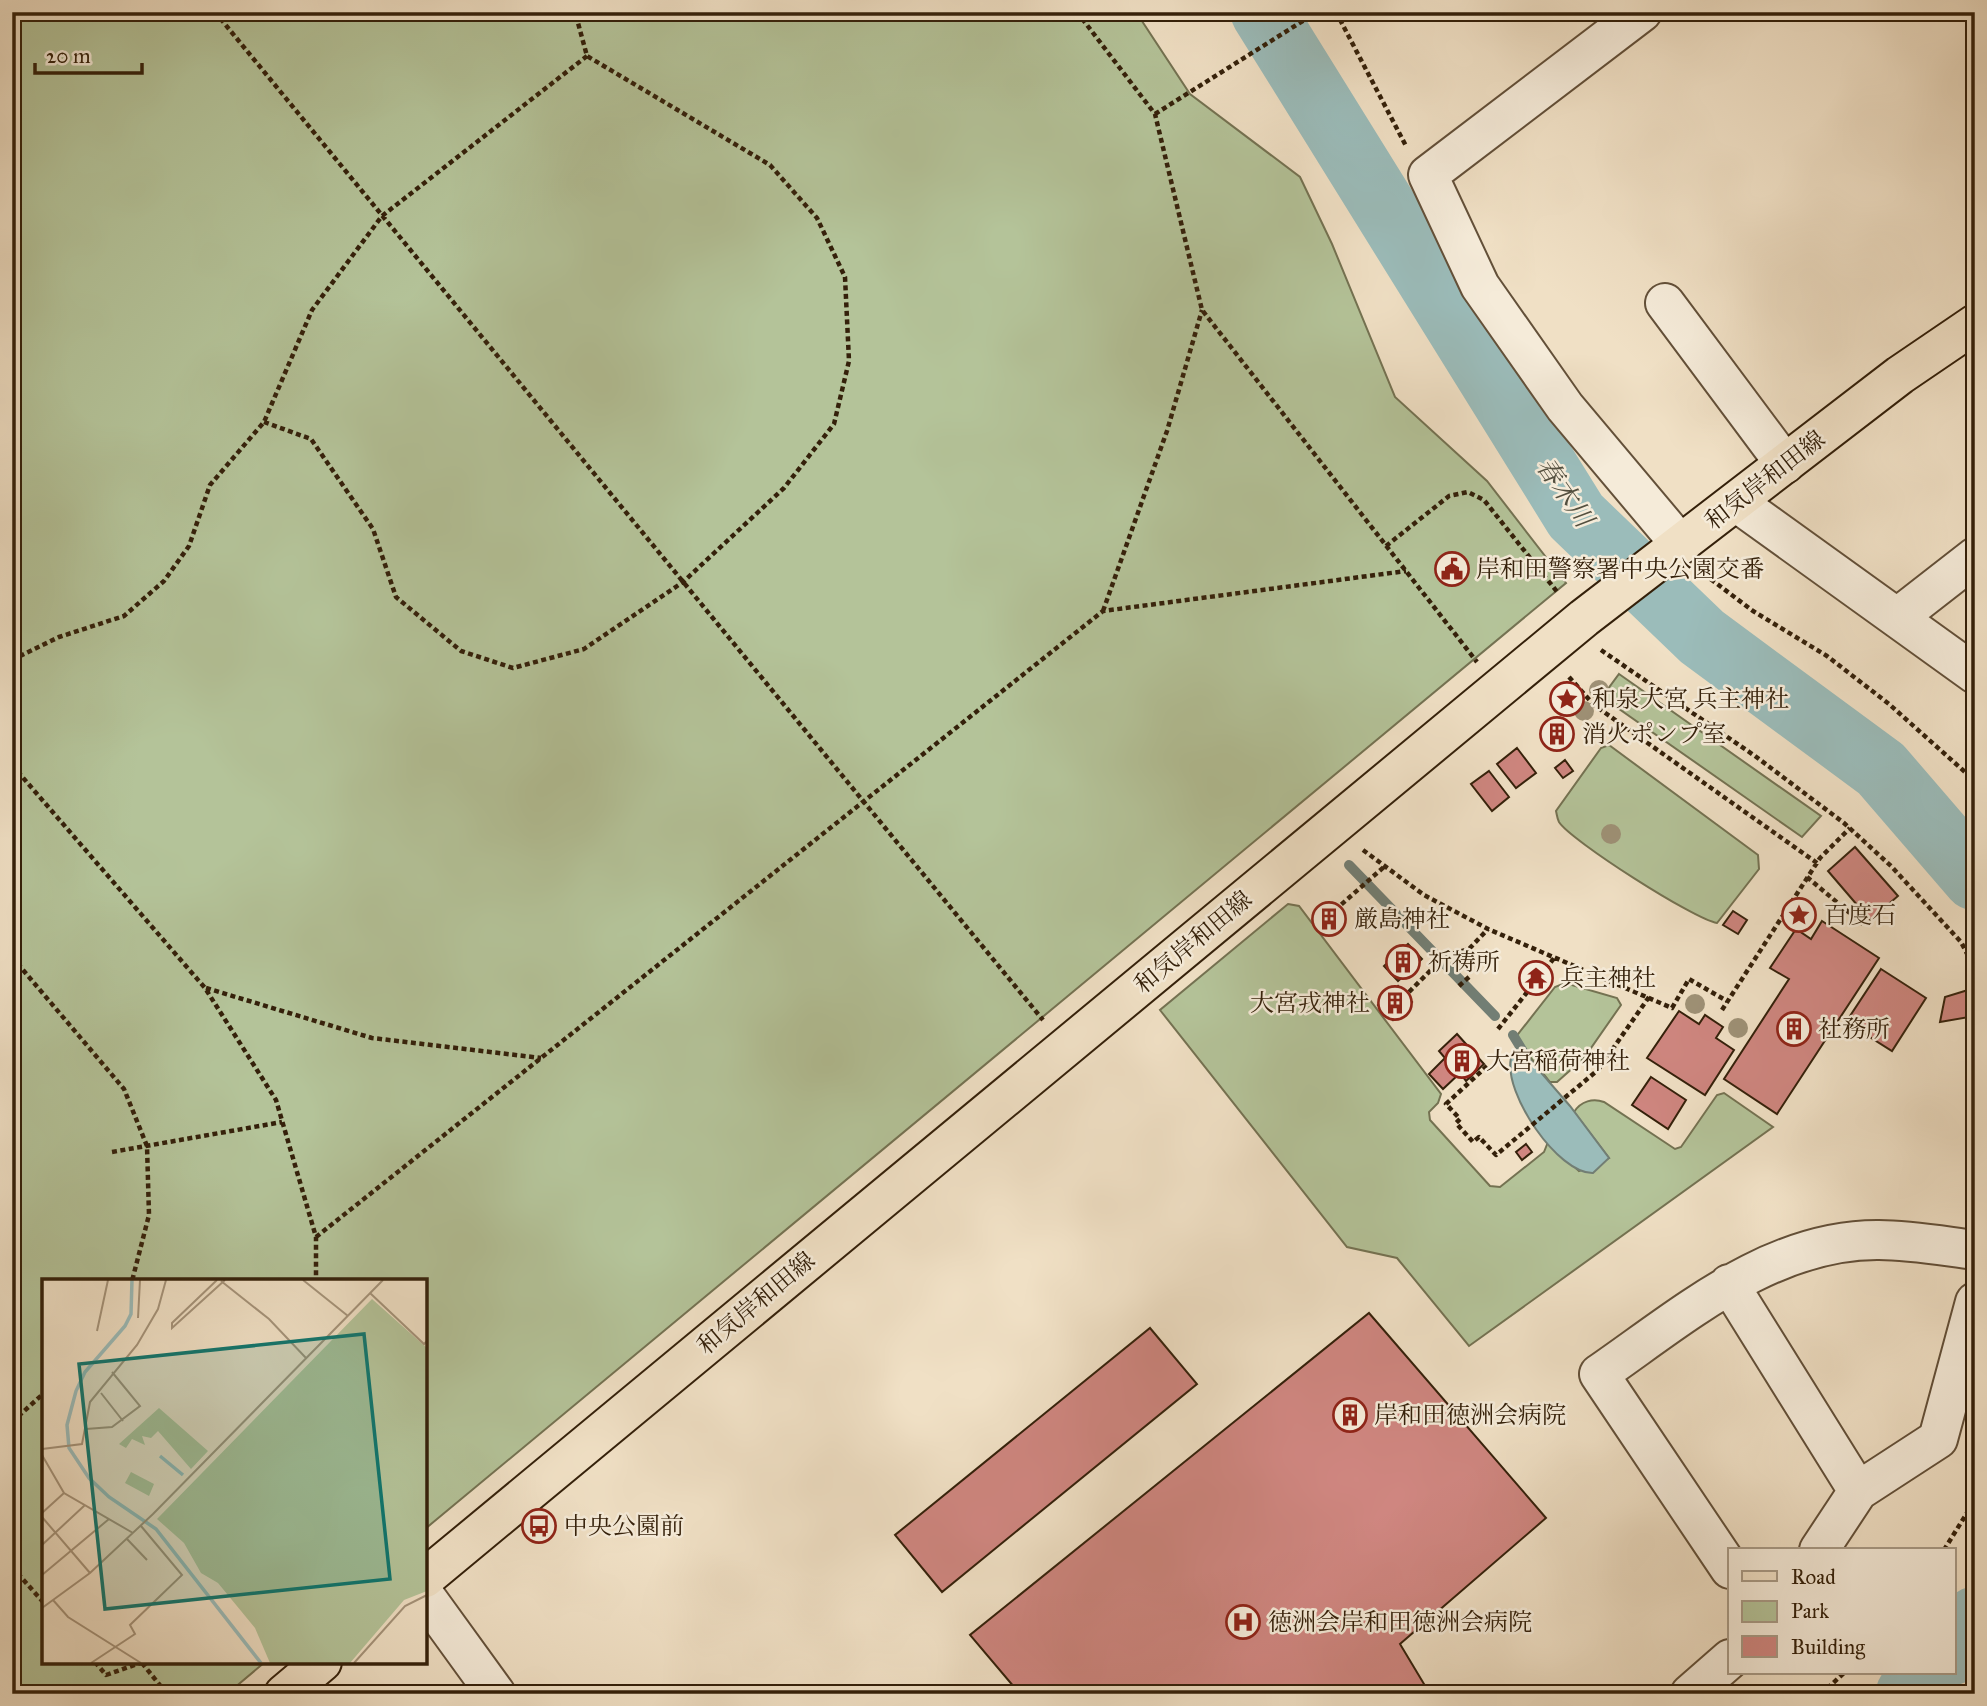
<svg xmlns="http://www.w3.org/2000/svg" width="1987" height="1706" font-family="'IM FELL Great Primer','Noto Serif JP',serif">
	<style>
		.green { fill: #b4c399; stroke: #747252; stroke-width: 2 }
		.water { fill: #9bbcba; stroke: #727e74; stroke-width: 2 }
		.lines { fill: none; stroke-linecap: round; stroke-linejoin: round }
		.stream { stroke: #727e74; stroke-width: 10 }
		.river { stroke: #9bbcba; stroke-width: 65 }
		.building { fill: #cf8680; stroke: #34200a; stroke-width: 2 }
		.minor-casing { stroke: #635039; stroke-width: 42 }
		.major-casing { stroke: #34200a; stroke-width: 42 }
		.path { stroke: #34200a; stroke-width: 4.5; stroke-dasharray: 5 3.5; stroke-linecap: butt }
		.minor { stroke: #f5ebd9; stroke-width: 38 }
		.major { stroke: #f0e0c5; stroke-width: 38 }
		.tree { fill: #9e9176 }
		.labels { text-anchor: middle; stroke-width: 5; stroke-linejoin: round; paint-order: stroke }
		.street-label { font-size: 24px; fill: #34200a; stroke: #f5ebd9 }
		.poi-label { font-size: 24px; fill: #34200a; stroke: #f5ebd9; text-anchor: start }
		.water-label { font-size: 26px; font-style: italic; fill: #534f3f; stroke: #f5ebd9 }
		.inset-river { fill: none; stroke: #9bbcba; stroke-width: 3.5 }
		.inset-road { fill: none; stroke: #a5937a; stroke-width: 2 }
		.view { fill: #0f766e; fill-opacity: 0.15; stroke: #0f766e; stroke-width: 3.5 }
		.inset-edge { fill: none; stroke: #34200a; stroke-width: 3.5 }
	</style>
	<rect width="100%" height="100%" fill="#f0e0c5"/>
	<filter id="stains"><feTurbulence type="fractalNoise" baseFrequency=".00286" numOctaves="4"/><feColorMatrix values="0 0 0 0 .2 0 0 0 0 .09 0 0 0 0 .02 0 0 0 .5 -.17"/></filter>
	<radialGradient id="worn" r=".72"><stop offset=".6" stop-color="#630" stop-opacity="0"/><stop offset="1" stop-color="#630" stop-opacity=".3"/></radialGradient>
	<path class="green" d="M12,12H1136L1190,94L1300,177L1332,244L1395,397L1487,481L1566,583L425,1529V1281H44V1662H265L227,1694H12Z
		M1619,674L1821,816L1802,837L1602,697Z
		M1609,745L1758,855L1759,869L1717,923C1695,920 1570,840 1559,822C1557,818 1557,815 1556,811L1601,748Z
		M1288,904L1299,906L1441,1094L1438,1103L1429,1112L1430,1120L1490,1186L1500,1187L1544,1152L1548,1142L1579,1171L1609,1158L1574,1112C1581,1101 1593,1098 1604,1102L1675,1149L1681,1147L1717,1095L1724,1093L1773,1127L1469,1346L1397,1258L1347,1247L1160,1010Z
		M1565,983L1617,998L1621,1005L1584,1058L1557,1082H1550L1515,1038L1555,987Z"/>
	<path class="water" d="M1524,1053L1570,1106L1609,1158L1593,1173C1558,1174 1503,1093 1511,1058Z"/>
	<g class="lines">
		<path class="stream" d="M1349,865L1495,1016
			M1513,1035L1524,1053"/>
		<path class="river" d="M1263,12L1576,516L1702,637L1881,769L1975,878
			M1954,1652L1975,1619
			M1908,1694L1931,1673"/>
	</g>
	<path class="building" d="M1557,719L1571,735L1557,748L1543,733Z
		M1517,748L1536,773L1516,788L1497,764Z
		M1565,760L1573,771L1563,778L1555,768Z
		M1489,771L1509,797L1492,811L1471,784Z
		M1855,847L1898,896L1870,920L1828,871Z
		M1733,911L1747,920L1738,934L1723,925Z
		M1822,921L1879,958L1777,1114L1724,1079L1789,979L1770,968L1796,929L1811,939Z
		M1408,944L1422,959L1398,981L1384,966Z
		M1881,969L1926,998L1892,1051L1846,1022Z
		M1398,986L1412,1002L1393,1020L1378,1005Z
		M1968,990L1975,1005V1016L1940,1022L1945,997Z
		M1679,1011L1699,1024L1705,1015L1723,1027L1716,1038L1734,1050L1705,1095L1647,1058Z
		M1457,1034L1484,1064L1466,1081L1460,1073L1443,1089L1429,1074L1445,1058L1439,1051Z
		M1651,1077L1686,1100L1668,1129L1632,1105Z
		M1526,1144L1532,1152L1522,1160L1516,1152Z
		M1369,1313L1546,1518L1400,1644L1430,1694H1020L970,1635Z
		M1150,1328L1197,1384L942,1592L895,1535Z"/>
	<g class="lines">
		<g class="minor-casing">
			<path id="minor" d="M1642,12L1428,175L1480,286L1565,407L1681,545
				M1665,303L1785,464
				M1736,502L1975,674
				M1898,617L1975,557
				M1729,1284L1858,1491
				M1819,1550L1858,1491L1938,1439L1975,1302
				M1730,1569L1599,1374C1683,1316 1771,1239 1879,1240C1911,1240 1943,1246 1975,1250
				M425,1596L496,1694
				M1690,1694L1730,1659"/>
		</g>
		<g class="major-casing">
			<path id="major" d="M425,1578L1584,618L1900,375L1975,324
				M284,1694L322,1662"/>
		</g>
		<path class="path" d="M215,12L1043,1020
			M1077,12L1155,114L1202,310L1477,662
			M1336,12L1406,146
			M1155,114L1317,12
			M264,422L311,439L373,529L396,597L461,651L513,668L584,649L683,582L784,488L834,424L849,361L845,277L817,218L770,165L587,56L575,12
			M1386,546L1449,496L1468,492L1484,500L1558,593
			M1704,574L1753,611L1827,656L1889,704L1975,781
			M1103,611L1167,431L1202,310
			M1601,650L1755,756L1844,823L1891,866L1961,942L1975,969
			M12,660L59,637L124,616L164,581L189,546L210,485L264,422L312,310L382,216L587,56
			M1569,677L1594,705L1817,863
			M12,765L205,988L276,1100L316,1237V1281
			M1363,850L1424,895L1488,929L1672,1008L1689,979L1727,1001
			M1807,877L1864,925
			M1335,910L1385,866
			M12,957L124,1089L147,1146L149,1215L132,1281
			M1459,986L1469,977
			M206,988L372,1038L541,1058
			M1409,992L1445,956L1469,949L1488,929
			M1722,1010L1820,858L1850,828
			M1498,1029L1555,957
			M1487,1066L1446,1104L1460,1119L1456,1123L1473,1142L1479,1137L1496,1155L1598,1070L1649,997
			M112,1152L282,1122
			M316,1237L1103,611L1406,571
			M12,1422L44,1393
			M1944,1550L1975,1500
			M12,1567L44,1603
			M95,1662L106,1675L143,1662
			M142,1663L167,1694
			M1821,1694L1844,1673"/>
		<use href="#minor" class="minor"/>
		<use href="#major" class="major"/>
	</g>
	<g class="tree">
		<circle cx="1599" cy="690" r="10"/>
		<circle cx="1584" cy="711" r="10"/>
		<circle cx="1611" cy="834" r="10"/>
		<circle cx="1695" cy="1004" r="10"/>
		<circle cx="1738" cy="1028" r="10"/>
	</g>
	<defs>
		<g id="civic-ring" transform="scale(1.75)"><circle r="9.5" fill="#f5ebd9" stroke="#8f2418" stroke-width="1.5"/><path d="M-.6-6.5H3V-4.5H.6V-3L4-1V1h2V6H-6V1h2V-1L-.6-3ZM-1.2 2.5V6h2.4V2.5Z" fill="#8f2418"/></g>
		<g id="sight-ring" transform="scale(1.75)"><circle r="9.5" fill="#f5ebd9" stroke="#8f2418" stroke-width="1.5"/><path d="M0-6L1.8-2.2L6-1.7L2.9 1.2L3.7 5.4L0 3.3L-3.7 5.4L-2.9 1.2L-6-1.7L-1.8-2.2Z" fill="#8f2418"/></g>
		<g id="building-ring" transform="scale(1.75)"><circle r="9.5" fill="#f5ebd9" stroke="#8f2418" stroke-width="1.5"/><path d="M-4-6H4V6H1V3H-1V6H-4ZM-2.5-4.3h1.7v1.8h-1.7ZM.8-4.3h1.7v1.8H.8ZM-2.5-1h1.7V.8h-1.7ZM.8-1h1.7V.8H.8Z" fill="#8f2418"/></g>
		<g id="temple-ring" transform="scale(1.75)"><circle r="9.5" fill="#f5ebd9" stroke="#8f2418" stroke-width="1.5"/><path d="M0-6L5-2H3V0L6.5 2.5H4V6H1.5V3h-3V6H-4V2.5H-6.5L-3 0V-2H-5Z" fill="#8f2418"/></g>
		<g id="bus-ring" transform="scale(1.75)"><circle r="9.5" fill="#f5ebd9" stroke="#8f2418" stroke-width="1.5"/><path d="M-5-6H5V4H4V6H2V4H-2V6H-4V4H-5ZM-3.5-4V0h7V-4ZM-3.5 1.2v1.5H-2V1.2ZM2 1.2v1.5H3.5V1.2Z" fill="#8f2418"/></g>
		<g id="hospital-ring" transform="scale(1.75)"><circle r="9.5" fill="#f5ebd9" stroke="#8f2418" stroke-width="1.5"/><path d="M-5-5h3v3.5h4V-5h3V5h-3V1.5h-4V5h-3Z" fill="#8f2418"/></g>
	</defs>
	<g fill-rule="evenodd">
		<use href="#civic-ring" x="1452" y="569"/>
		<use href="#sight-ring" x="1567" y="699"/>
		<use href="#building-ring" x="1557" y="734"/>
		<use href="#sight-ring" x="1799" y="915"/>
		<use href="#building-ring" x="1329" y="919"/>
		<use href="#building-ring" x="1403" y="962"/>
		<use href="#temple-ring" x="1536" y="978"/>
		<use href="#building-ring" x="1395" y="1003"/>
		<use href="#building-ring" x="1794" y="1029"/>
		<use href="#building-ring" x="1462" y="1061"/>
		<use href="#building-ring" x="1350" y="1415"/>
		<use href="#bus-ring" x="539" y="1526"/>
		<use href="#hospital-ring" x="1243" y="1622"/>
	</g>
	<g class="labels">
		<g class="street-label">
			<text transform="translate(1765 480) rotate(-38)" y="8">和気岸和田線</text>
			<text transform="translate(1193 942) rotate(-40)" y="8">和気岸和田線</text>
			<text transform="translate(756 1303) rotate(-40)" y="8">和気岸和田線</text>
		</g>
		<g class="poi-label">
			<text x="1476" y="577">岸和田警察署中央公園交番</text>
			<text x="1592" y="707">和泉大宮 兵主神社</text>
			<text x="1582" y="742">消火ポンプ室</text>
			<text x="1824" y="923">百度石</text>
			<text x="1354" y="927">厳島神社</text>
			<text x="1428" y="970">祈祷所</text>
			<text x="1560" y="986">兵主神社</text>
			<text x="1370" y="1011" text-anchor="end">大宮戎神社</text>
			<text x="1818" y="1037">社務所</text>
			<text x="1486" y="1069">大宮稲荷神社</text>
			<text x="1374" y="1423">岸和田徳洲会病院</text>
			<text x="564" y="1534">中央公園前</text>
			<text x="1268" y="1630">徳洲会岸和田徳洲会病院</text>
		</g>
		<g class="water-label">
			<text transform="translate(1565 492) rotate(55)" y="9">春木川</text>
		</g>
	</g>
	<g transform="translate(42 1279)">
		<rect width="385" height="385" fill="#f0e0c5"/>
		<path d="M330,20L385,69V312L362,321L308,384H228L213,349L176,304L159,294L142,264L115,240ZM117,129L166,172L149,190L116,152L109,159L100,157L103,166L90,160L84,169L77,165ZM89,193L112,205L107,217L83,204Z" fill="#b4c399"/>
		<path class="inset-river" d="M90,1L89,35L83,47L43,93L34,112L25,146L27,169L47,199L67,218L114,250L219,384M118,177L141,196"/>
		<path class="inset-road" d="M175,1L130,44V49L183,1M261,1L306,37M179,2L227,40L264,79M328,14L382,65L385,62M96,39L98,1M55,52L66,1M59,114L81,142M44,150L70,148L98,127L70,93M0,170L40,165L48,123L95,66L116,30L124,1M0,176L22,214L91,254M0,234L22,214M0,238L48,294M85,260L105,281M0,266L43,226M0,296L67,240M11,321L26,338L99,384M0,329L48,294L111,235L341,1M49,384L93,355L88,346L140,296L99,247M312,384L363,327L385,316"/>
		<path class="view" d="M322,55L348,300L63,330L37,85Z"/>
		<rect width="385" height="385" class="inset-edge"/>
	</g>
	<rect width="1987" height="1706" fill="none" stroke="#f0e0c5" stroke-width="42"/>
	<rect x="14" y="14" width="1959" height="1678" fill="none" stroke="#34200a" stroke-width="3.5"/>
	<rect x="21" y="21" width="1945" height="1664" fill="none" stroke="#34200a" stroke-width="2"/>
	<rect x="1728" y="1548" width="228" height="126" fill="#f5ebd9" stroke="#a89a86" stroke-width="2"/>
	<rect x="1742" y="1571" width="35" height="10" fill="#f0e0c5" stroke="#a89a86" stroke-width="2"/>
	<text x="1791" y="1584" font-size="21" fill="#34200a">Road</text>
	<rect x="1742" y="1601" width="35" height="21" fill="#b4c399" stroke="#a89a86" stroke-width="2"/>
	<text x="1791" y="1618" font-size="21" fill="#34200a">Park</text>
	<rect x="1742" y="1636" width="35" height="21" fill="#cf8680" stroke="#a89a86" stroke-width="2"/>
	<text x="1791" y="1654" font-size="21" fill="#34200a">Building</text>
	<path d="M35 63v10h107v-10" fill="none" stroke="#34200a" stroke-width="3.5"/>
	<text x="46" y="63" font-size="21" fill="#34200a" stroke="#f5ebd9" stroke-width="5" paint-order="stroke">20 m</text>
	<rect width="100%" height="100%" filter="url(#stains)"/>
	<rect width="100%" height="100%" fill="url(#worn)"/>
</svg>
